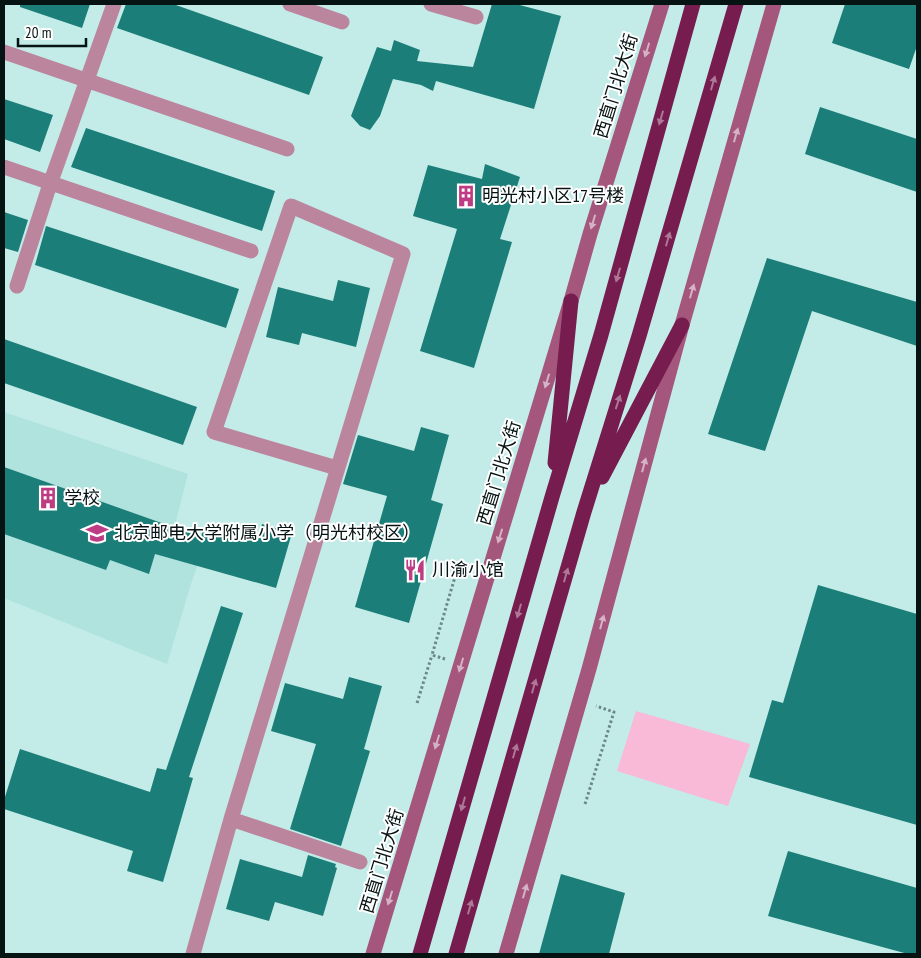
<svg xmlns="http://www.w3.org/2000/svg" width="921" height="958" font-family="'PT Sans Narrow','Noto Sans SC',sans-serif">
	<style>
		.built { fill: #b0e3de }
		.garden { fill: #f8bad6 }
		.building { fill: #1c7e79 }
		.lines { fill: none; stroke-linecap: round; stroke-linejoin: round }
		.path { stroke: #6c8986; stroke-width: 3; stroke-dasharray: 2.5 2.5; stroke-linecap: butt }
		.street { stroke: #bc859e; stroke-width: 15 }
		.secondary { stroke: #a5567d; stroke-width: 15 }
		.highway { stroke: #761c4f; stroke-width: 15 }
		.oneway { fill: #d6b3c4 }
		.oneway2 { fill: #ad7795 }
		.labels { text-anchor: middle; stroke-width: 4; stroke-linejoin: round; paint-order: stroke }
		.street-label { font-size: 18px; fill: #051312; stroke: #fff }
		.poi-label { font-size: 18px; fill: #051312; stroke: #fff; text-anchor: start }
	</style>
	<rect width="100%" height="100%" fill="#c3ece8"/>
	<path class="built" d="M4,412L188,474L175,525L206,541L191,584L167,664L4,598Z"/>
	<path class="garden" d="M636,711L750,744L728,806L617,771Z"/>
	<path class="building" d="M20,4H90L82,28L20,7Z
		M126,4H173L323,57L309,95L117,28Z
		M492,4H516L561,16L534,109L436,81L433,91L421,85L393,79L380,116L370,130L360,126L351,116L377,47L391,51L394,40L420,50L417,61L473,67Z
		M845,4H917V46L909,69L832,43Z
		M4,99L53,115L40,152L4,139Z
		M820,107L917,139V192L805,154Z
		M86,128L275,191L262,231L71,167Z
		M485,164L520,177L500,239L512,242L474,368L420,351L457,229L413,216L428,165L482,179Z
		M4,212L28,220L18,252L4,248Z
		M46,226L239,289L226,328L35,265Z
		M767,258L917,302V346L812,311L765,451L708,434Z
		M338,280L370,288L356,347L302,333L299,345L266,337L278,287L333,301Z
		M4,339L197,407L183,445L4,383Z
		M421,427L449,435L431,500L443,504L409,623L355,607L387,496L343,484L358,435L414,451Z
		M4,467L201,537L204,526L258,541L262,524L292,533L276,588L155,554L149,574L110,560L106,570L4,534Z
		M818,585L917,614V825L749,777L772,700L783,703Z
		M221,606L243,613L189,777L193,778L163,882L127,871L133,851L4,809V800L20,749L150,792L157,768L166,770Z
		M349,677L382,686L364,749L370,751L341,846L290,829L316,744L271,731L285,683L343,699Z
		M788,851L917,888V954H908L768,916Z
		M308,855L336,864L335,867L337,868L323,916L275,902L269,921L226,909L240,859L302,877Z
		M561,874L625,893L609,954H539Z"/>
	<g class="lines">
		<path class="path" d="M445,659L432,655L457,570
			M417,703L432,655
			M585,804L614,712L596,706"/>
		<path class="street" d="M290,4L342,22
			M431,4L476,17
			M4,52L287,149
			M4,167L251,251
			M17,286L50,184L114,4
			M337,468L214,432L291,206L403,254L231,819L360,862
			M193,954L231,819"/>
		<path class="secondary" d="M373,954L571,301L590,234L662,4
			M506,954L589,669L682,325L774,4"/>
		<path class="highway" d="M555,463L571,301
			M602,477L682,325
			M420,954L552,497L601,335L693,4
			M456,954L584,512L639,336L736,4"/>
	</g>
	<defs><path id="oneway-solid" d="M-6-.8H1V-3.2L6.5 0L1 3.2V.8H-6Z" transform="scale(1.25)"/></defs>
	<g class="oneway">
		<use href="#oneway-solid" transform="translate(647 50) rotate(107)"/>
		<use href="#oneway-solid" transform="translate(736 135) rotate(-74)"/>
		<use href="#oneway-solid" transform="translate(593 222) rotate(107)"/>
		<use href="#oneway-solid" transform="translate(692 291) rotate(-74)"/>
		<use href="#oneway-solid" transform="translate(547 381) rotate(107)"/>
		<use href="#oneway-solid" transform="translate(644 465) rotate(-75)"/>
		<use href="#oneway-solid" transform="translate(500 536) rotate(107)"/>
		<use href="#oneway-solid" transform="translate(602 622) rotate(-75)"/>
		<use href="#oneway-solid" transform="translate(461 665) rotate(107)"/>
		<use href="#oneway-solid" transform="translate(437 742) rotate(107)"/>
		<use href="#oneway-solid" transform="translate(525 891) rotate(-74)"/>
		<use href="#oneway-solid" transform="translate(390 898) rotate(107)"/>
	</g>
	<g class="oneway2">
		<use href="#oneway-solid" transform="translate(713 83) rotate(-74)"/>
		<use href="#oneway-solid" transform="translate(661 118) rotate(106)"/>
		<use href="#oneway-solid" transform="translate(668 239) rotate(-74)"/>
		<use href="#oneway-solid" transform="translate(618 275) rotate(106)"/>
		<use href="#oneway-solid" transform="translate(618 402) rotate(-72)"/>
		<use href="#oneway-solid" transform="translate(566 575) rotate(-74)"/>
		<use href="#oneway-solid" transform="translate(519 611) rotate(106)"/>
		<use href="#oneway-solid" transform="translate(534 686) rotate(-74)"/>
		<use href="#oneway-solid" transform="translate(515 751) rotate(-74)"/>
		<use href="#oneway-solid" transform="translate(463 804) rotate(106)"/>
		<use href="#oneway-solid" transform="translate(470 907) rotate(-74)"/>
	</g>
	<defs>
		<g id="building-bare" transform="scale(1.725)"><path d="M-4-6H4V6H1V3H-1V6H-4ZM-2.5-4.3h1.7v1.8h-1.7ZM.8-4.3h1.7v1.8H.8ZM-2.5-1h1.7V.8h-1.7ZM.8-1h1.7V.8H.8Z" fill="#be3c84" stroke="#fff" stroke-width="2.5" paint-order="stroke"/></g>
		<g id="school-bare" transform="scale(1.725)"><path d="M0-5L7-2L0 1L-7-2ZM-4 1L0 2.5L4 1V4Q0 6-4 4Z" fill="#be3c84" stroke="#fff" stroke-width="2.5" paint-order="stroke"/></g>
		<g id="restaurant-bare" transform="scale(1.725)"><path d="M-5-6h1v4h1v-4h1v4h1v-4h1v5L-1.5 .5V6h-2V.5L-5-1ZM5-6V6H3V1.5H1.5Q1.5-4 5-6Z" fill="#be3c84" stroke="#fff" stroke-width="2.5" paint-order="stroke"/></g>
	</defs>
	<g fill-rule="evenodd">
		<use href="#building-bare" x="466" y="196"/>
		<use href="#building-bare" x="48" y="498"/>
		<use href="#school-bare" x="97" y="533"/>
		<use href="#restaurant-bare" x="415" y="570"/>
	</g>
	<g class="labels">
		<g class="street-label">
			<text transform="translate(616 86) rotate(-73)" y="6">西直门北大街</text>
			<text transform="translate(499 473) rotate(-73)" y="6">西直门北大街</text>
			<text transform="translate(382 861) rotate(-73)" y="6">西直门北大街</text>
		</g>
		<g class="poi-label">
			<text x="482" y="202">明光村小区17号楼</text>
			<text x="64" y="504">学校</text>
			<text x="114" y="539">北京邮电大学附属小学（明光村校区）</text>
			<text x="432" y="576">川渝小馆</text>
		</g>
	</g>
	<rect width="921" height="958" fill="none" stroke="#051312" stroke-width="10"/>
	<path d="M18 38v8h68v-8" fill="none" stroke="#051312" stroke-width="2.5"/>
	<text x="25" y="38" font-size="15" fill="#051312" stroke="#ffffff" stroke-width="4" paint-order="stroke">20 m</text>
</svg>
